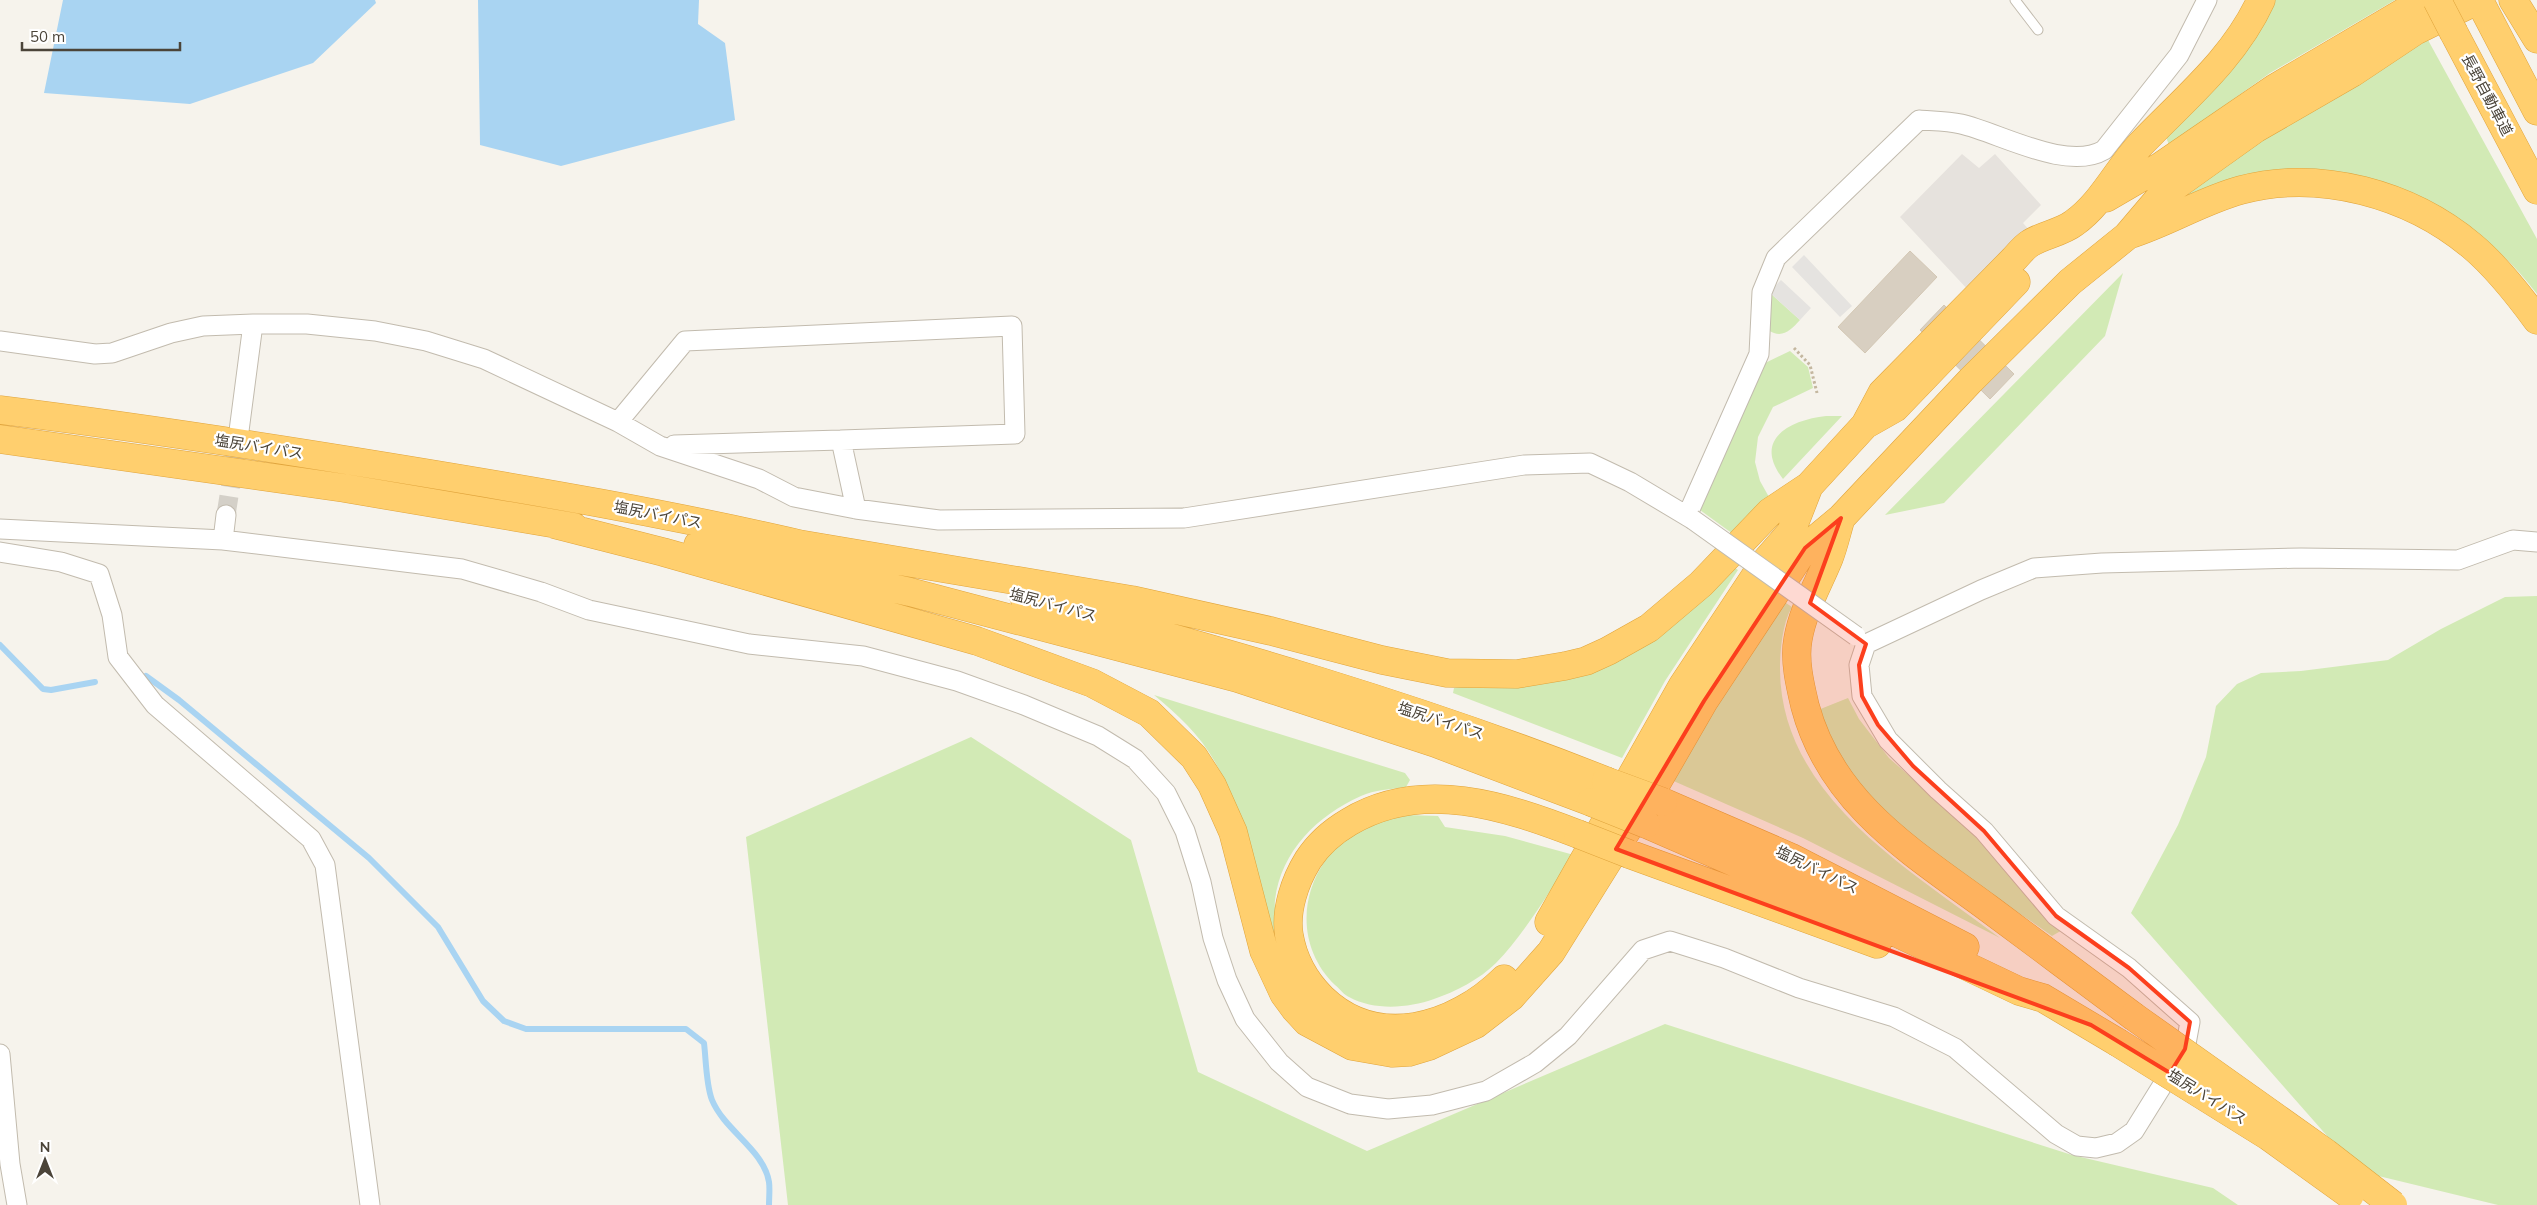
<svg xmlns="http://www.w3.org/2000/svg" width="2537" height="1205" font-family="Mulish,'Noto Sans JP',sans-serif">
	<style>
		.industrial { fill: #e6e2dd }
		.green { fill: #d2eab5 }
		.parking { fill: #e5e3e0 }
		.water { fill: #a9d4f2 }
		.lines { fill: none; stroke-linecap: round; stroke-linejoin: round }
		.stream { stroke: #a9d4f2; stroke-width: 6 }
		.building { fill: #d8cfc1; stroke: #d3c7b4 }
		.street-tunnel { stroke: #d4d0c8; stroke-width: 19; stroke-dasharray: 19 9; stroke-linecap: butt }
		.lane-casing { stroke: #c2bbae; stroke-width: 11 }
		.street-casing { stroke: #c2bbae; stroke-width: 21 }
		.highway-casing { stroke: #e0a43c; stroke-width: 29 }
		.path { stroke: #c4b79f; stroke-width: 3; stroke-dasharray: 2.5 2.5; stroke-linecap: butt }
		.lane { stroke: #fff; stroke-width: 9 }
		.street { stroke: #fff; stroke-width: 19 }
		.highway { stroke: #ffcf6e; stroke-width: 28 }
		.street-bridge-casing { stroke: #c2bbae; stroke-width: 21; stroke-linecap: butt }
		.highway-bridge-casing { stroke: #e0a43c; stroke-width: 29; stroke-linecap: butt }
		.street-bridge { stroke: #fff; stroke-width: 19 }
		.highway-bridge { stroke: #ffcf6e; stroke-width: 28 }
		.marked { fill: #fc3f1d; fill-opacity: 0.2; stroke: #fc3f1d; stroke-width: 4; stroke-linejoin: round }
		.labels { text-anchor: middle; stroke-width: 4.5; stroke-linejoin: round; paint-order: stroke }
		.street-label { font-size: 15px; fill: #4b4439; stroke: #fff }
	</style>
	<rect width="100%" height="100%" fill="#f6f3ec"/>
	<path class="industrial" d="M1962,154L1979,168L1995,154L2041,205L2023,223L2030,231L1970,292L1900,217Z"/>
	<path class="green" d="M2274,0H2395L2270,73L2169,145L2166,137Z
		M2428,40L2537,239V294C2495,239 2439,198 2372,179C2358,175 2341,175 2327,173C2308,171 2285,168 2266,172C2234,177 2206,188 2176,200L2245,150L2326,98Z
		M2123,273L2105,336L1944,503L1885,515Z
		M1769,292L1800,320C1790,331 1782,339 1768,330Z
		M1790,351L1808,367L1813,388L1773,407L1758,437L1755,462L1760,481L1769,497L1733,534L1700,510L1763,364Z
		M1826,416H1842L1783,479C1752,439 1790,420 1826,416Z
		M1732,566L1738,570L1665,681L1622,758L1453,693L1454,688L1472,685L1518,686Z
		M2537,596V1205H2498L2358,1171L2131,913L2178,825L2206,757L2216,706L2237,684L2261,673L2301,671L2388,660L2441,629L2505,597Z
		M1783,601L1792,607C1782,624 1780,651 1780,670C1781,797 1911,870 2000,938L1803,838L1669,779Z
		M1154,695L1405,773L1410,780L1406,787C1392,789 1374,790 1361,796C1318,815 1281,851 1275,900C1274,911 1277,924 1279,935L1268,936C1254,882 1242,809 1215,762C1200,735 1177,714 1154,695Z
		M1848,698L1859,719L1889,758L1979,837L2064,929L2052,936C1971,878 1850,810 1818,710Z
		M971,737L1131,840L1198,1072L1367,1151L1665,1024L2072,1155L2213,1188L2238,1205H788L746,837Z
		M1408,815L1438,816L1445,827L1505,836L1574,855C1550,890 1525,933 1496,963C1480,979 1455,992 1434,999C1408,1008 1375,1011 1349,997C1344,995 1340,989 1335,985C1300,951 1298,900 1325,861C1330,853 1337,844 1344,838C1362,824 1387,819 1408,815Z"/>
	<path class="parking" d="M1804,255L1852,306L1840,317L1792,267Z
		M1781,280L1811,308L1800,320L1769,292Z"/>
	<path class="water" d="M63,0H375L376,3L313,63L190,104L44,93Z
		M478,0H699L698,24L725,43L735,120L561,166L480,145Z"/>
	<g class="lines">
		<path class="stream" d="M0,645L43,689L51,690L95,682
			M146,676L179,700L369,858L438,927L483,1001L504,1021L526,1029H686L704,1043C706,1059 706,1085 712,1100C725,1131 764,1150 769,1182C770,1189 769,1198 769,1205"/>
	</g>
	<path class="building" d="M1910,251L1937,277L1865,353L1838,327Z
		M1944,305L2014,374L1990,399L1920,330Z"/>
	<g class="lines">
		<path class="street-tunnel" d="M226,515L239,432"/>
		<g class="lane-casing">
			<path id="lane" d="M2015,0L2038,30"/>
		</g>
		<g class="street-casing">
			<path id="street" d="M0,341L95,354L112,353L171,333L203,326L253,324H307L375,331L426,341L484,359L618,422L660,446L759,479L794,497L856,509L939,520L1184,518L1524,465L1590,463L1630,482L1692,519
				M618,422L685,341L1012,326L1015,434L841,440
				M239,431L253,324
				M674,445L841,440L856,509
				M1687,516L1759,354L1762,292L1776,258L1919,120C1933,121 1948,121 1961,124C2000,133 2067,172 2104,150L2179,55L2207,0
				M0,529L223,540L462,569L541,592L589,610L749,644L863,656L957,681L1024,705L1098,736L1135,759L1166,793L1185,831L1201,882L1213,938L1227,980L1245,1019L1279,1062L1307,1087L1350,1104L1388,1109L1432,1105L1486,1091L1535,1063L1568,1036L1643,950L1670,941L1724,958L1799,988L1894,1017L1955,1048L2056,1134L2077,1146L2096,1148L2117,1143L2134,1131L2185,1049L2190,1022L2129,968L2056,916L1984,831L1938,790L1888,740L1862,696L1859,665L1866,644L1981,590L2034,568L2102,563L2301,558L2458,560L2513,540L2537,542
				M223,540L226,515
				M0,552L61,562L99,574L112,615L118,657L155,705L311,839L325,865L370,1205
				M0,1054L10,1164L17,1205"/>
		</g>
		<g class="highway-casing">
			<path id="highway" d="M2479,0L2537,111
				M2513,0L2537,39
				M2454,33L2537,190
				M2106,198L2161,166L2275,88L2404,12L2430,0
				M2128,235C2167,223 2201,201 2241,190C2320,169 2410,194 2472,246C2497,267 2518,294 2537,320
				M0,410C130,426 260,446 389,467C530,490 672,514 812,547
				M1865,425L1895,408L2016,282
				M0,439L344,488L574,527
				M1841,518C1837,531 1834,545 1829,558C1818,585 1803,610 1798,639C1794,660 1800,685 1805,706C1831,804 1912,852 1988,908C2036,944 2085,980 2133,1016
				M557,525L663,552L977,641L1092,683L1149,713L1194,757L1212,785L1233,832L1264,951L1284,994L1295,1009L1307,1022L1352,1046L1392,1053L1409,1052L1429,1046L1476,1024L1511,997L1551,952L1659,779L1704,701L1805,548L1841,518L1971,380L2070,282L2127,236L2161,196L2255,129L2352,73L2415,31L2478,0
				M793,543L1132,600L1271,631L1382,660L1447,673L1517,674L1565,666L1586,661L1608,651L1649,628L1701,584L1770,512L1809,486L1865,425L1882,393L2013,260C2018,255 2023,248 2029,244C2042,235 2061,233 2074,223C2102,203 2117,170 2140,145C2184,99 2234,59 2261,0
				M698,545L910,592L1237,678L1435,743L1591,802
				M1024,597C1220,650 1417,706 1606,781
				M1663,802L1790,857L1965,947
				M1646,824L1895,932L2019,991L2043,998L2117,1042
				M1629,854L1877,944
				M1549,922L1683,685L1764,563L1791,532L1809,486
				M1504,979C1454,1028 1377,1051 1322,998C1305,981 1293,959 1289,935C1285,910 1295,881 1308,860C1319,843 1332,832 1349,822C1422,778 1505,806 1578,834"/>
		</g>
		<path class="path" d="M1794,348L1810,365L1817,393"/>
		<use href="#lane" class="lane"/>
		<use href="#street" class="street"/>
		<use href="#highway" class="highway"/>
		<g class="street-bridge-casing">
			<path id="street-bridge" d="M1692,519L1856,636"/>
		</g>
		<g class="highway-bridge-casing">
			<path id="highway-bridge" d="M2437,0L2454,33
				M1606,781L1663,802
				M1591,802L1646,824
				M1578,834L1629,854
				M2133,1016L2326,1153L2393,1205
				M2117,1042L2268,1136L2350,1195"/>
		</g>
		<use href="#street-bridge" class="street-bridge"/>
		<use href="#highway-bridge" class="highway-bridge"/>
	</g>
	<path class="marked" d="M1841,518L1810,603L1866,644L1859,665L1862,696L1878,725L1913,766L1984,831L2056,916L2129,968L2190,1022L2185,1049L2170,1073L2091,1025L1616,849L1704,701L1805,548Z"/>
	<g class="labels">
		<g class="street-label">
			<text transform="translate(2487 95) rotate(62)" y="5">長野自動車道</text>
			<text transform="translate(259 447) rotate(9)" y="5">塩尻バイパス</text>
			<text transform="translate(658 515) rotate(11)" y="5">塩尻バイパス</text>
			<text transform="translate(1053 605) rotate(15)" y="5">塩尻バイパス</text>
			<text transform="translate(1441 721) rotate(18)" y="5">塩尻バイパス</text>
			<text transform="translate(1817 870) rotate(26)" y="5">塩尻バイパス</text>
			<text transform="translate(2207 1097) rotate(32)" y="5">塩尻バイパス</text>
		</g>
	</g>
	<g transform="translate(45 1160)" stroke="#ffffff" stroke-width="4" paint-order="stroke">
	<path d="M0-4L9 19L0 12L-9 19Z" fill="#4b4439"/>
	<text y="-8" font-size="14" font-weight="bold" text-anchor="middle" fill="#4b4439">N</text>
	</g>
	<path d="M22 42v8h158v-8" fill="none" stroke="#4b4439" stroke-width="2.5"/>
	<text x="30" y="42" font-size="15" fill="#4b4439" stroke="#ffffff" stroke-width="4" paint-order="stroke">50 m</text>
</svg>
